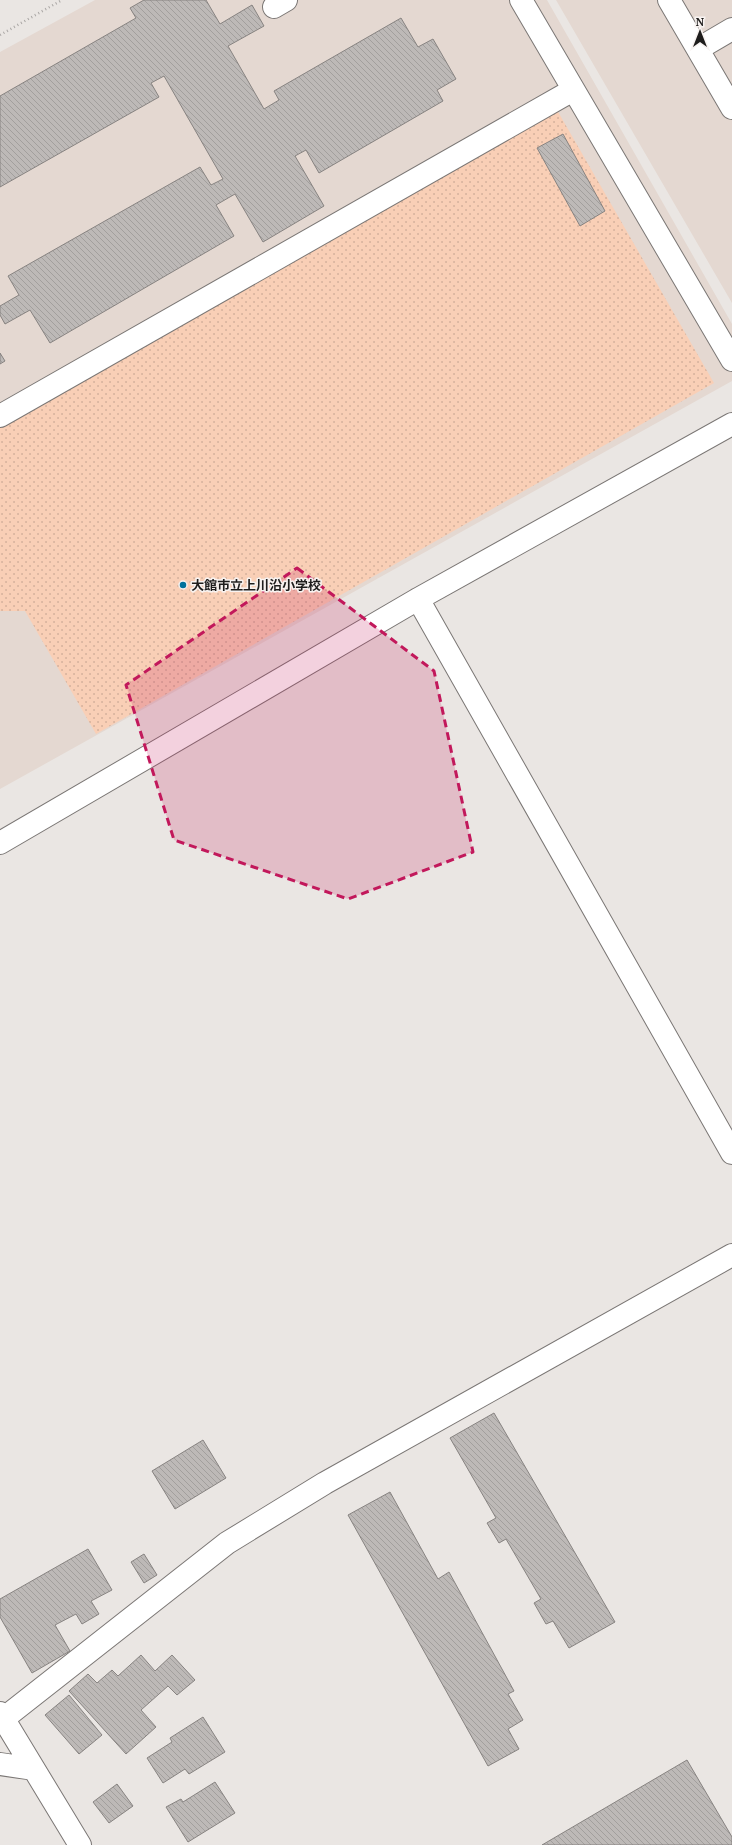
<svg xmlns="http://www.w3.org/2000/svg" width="732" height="1845" font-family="'PT Serif','Noto Sans JP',serif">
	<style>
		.built { fill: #e4d8d1 }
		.grass { fill: url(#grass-dots) }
		.building { fill: url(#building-back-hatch); stroke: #878381 }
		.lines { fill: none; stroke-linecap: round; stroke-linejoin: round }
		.minor-casing { stroke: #7b7775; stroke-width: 24 }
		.path { stroke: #aaa7a5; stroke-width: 2.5; stroke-dasharray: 1 3; stroke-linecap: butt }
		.minor { stroke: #fff; stroke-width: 22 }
		.marked { fill: #c2185b; fill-opacity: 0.2; stroke: #c2185b; stroke-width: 3; stroke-dasharray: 8 5; stroke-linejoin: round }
		.poi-dot { fill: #00729c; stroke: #f8f3f1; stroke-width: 1.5 }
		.labels { text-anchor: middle; stroke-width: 3; stroke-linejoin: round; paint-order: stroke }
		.poi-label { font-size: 13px; font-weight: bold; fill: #1e1d1c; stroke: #f8f3f1; text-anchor: start }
	</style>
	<defs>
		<pattern id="grass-dots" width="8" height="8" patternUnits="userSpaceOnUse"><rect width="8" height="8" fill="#f9cfb6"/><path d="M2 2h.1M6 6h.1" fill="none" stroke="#d5b19c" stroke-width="1.8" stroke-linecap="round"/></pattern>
		<pattern id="building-back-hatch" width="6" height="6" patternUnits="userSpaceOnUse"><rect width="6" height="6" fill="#bdb9b7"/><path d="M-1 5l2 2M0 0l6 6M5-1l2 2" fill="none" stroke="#a29f9d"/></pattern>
	</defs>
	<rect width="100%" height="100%" fill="#eae6e3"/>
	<path class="built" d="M95,0H547L732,324V381L0,789V52Z
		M556,0H732V303Z"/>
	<path class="grass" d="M557,110L714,383L96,734L25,611H0V427Z"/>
	<path class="building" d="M144,0H206L220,24L252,5L264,26L228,46L264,109L279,100L274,91L401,18L418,47L433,39L456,79L437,90L443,101L319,173L306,150L295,156L324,206L263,242L235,194L216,205L234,236L50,343L30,310L5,324L0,315V306L19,295L8,276L200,167L211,185L223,179L164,76L151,83L159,97L0,187V96L136,18L130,8Z
		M563,134L605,211L580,226L537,148Z
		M0,353L5,361L0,364Z
		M494,1413L615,1622L569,1648L553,1621L546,1624L534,1603L541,1599L506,1539L499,1543L487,1523L496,1518L450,1438Z
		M203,1440L226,1478L175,1509L152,1471Z
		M390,1492L438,1579L449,1572L514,1691L508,1694L523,1720L508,1729L519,1749L488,1766L348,1515Z
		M88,1549L112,1590L91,1601L99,1614L82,1624L76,1614L55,1625L70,1651L32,1673L0,1617V1599Z
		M144,1554L157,1575L144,1583L131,1562Z
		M141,1655L155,1671L172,1655L195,1680L177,1695L168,1686L141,1710L156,1727L126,1754L69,1691L88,1674L97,1683L112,1670L118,1676Z
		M69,1695L102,1735L79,1754L45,1715Z
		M203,1717L225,1752L189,1774L185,1769L163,1783L147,1758L172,1742L170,1738Z
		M687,1760L732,1837V1845H542Z
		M215,1782L235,1813L188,1842L166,1807L181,1799L183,1802Z
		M117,1784L133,1806L109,1823L93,1802Z"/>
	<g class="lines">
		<g class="minor-casing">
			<path id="minor" d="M521,0L732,360
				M669,0L732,108
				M274,7L286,0
				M698,49L732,29
				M0,416L573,90
				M418,599L732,1153
				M0,843L418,599L732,424
				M0,1713L80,1845
				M3,1719L227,1543L325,1483L732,1255
				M0,1764L34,1769"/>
		</g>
		<path class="path" d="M0,35L62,0"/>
		<use href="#minor" class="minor"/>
	</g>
	<path class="marked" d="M297,568L434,671L473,852L348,899L174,840L126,685Z"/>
	<circle class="poi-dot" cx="183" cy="585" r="4"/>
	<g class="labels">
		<g class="poi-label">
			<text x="191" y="590">大館市立上川沿小学校</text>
		</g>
	</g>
	<g transform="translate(700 32)" stroke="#f8f3f1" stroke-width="3" paint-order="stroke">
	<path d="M0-3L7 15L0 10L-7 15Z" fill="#1e1d1c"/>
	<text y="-6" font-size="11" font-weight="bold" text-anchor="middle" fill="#1e1d1c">N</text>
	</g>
</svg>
